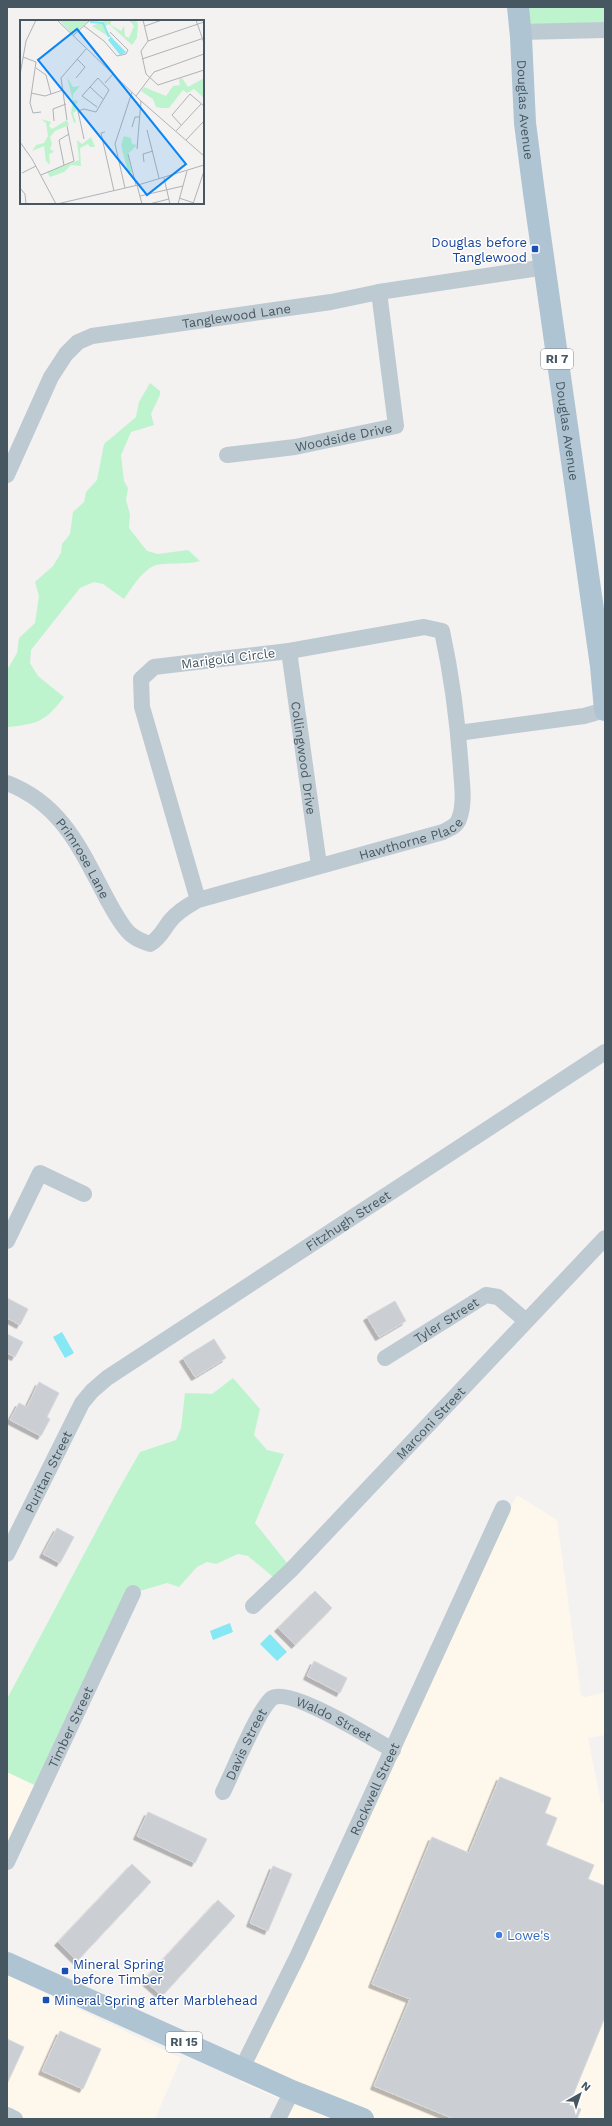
<svg xmlns="http://www.w3.org/2000/svg" width="612" height="2126" font-family="'Work Sans',sans-serif">
	<style>
		.commercial { fill: #fef7eb }
		.green { fill: #bdf4cd }
		.water { fill: #86e7f5 }
		.building { fill: #cbcfd4; stroke: #d5d8dd; filter: url(#shadow) }
		.lines { fill: none; stroke-linecap: round; stroke-linejoin: round }
		.street { stroke: #becad2; stroke-width: 16 }
		.primary { stroke: #afc4d2; stroke-width: 22 }
		.transit-dot { fill: #1a4fb4; stroke: #fff; stroke-width: 1.5 }
		.shop-dot { fill: #3f7fe0; stroke: #fff; stroke-width: 1.5 }
		.labels { text-anchor: middle; stroke-width: 3; stroke-linejoin: round; paint-order: stroke }
		.shield { fill: #fff; stroke: #7e8990; stroke-width: 1 }
		.shield-label { font-size: 12px; font-weight: bold; fill: #475761 }
		.street-label { font-size: 13px; fill: #475761; stroke: #fff }
		.transit-label { font-size: 13px; fill: #164399; stroke: #fff; text-anchor: start }
		.shop-label { font-size: 13px; fill: #366cbe; stroke: #fff; text-anchor: start }
		.inset-river { fill: none; stroke: #86e7f5; stroke-width: 2 }
		.inset-road { fill: none; stroke: #afb3b7; stroke-width: 1 }
		.view { fill: #0885f6; fill-opacity: 0.15; stroke: #0885f6; stroke-width: 2 }
		.inset-edge { fill: none; stroke: #475761; stroke-width: 2 }
	</style>
	<defs>
		<filter id="shadow"><feDropShadow dx="-3.5" dy="3.5" stdDeviation="0" flood-color="#0004"/></filter>
	</defs>
	<rect width="100%" height="100%" fill="#f4f1f1"/>
	<path class="commercial" d="M517,1495L557,1520L581,1695L585,1697L605,1692V1735L588,1738L601,1803L605,1802V2119H276L284,2101L240,2082L464,1593Z
		M7,1772L36,1787L7,1847Z
		M7,1975L181,2058L155,2119L7,2118Z"/>
	<path class="green" d="M528,7H605V22L530,26Z
		M150,383L160,391V395L151,414L154,425L131,432L121,455L124,481L128,488L126,500L130,514L129,528L147,551L158,554L188,550L200,561C186,565 167,562 156,565C142,570 132,588 124,599L103,584L94,582L80,588L31,650L30,663L38,676L64,697C45,722 38,724 7,727V670L17,653L19,638L35,623L39,596L35,582L53,566L61,553L62,544L70,534L73,512L84,502L86,492L97,480L104,444L136,417L139,402Z
		M233,1378L260,1409L254,1435L267,1450L284,1454L255,1523L291,1568L278,1581L248,1556L238,1554L216,1564L207,1562L197,1567L179,1587L167,1583L133,1593L39,1787L7,1772V1699L116,1494L140,1452L176,1440L181,1428L185,1393L212,1394Z"/>
	<path class="water" d="M62,1332L74,1353L65,1358L53,1337Z
		M230,1623L233,1632L213,1640L210,1631Z
		M270,1634L287,1652L277,1661L260,1644Z"/>
	<path class="building" d="M7,1298L28,1309L20,1325L7,1318Z
		M395,1301L406,1321L379,1337L367,1317Z
		M7,1334L23,1342L15,1357L7,1353Z
		M214,1339L226,1358L195,1377L183,1358Z
		M39,1382L59,1393L47,1417L50,1419L41,1436L10,1420L19,1403L27,1407Z
		M57,1528L74,1537L60,1563L43,1554Z
		M315,1591L332,1608L295,1645L278,1628Z
		M314,1661L347,1678L340,1693L307,1676Z
		M500,1777L551,1798L545,1813L557,1818L546,1845L594,1865L588,1879L605,1886V2017L569,2105L581,2109L577,2119H454L374,2086L410,1999L372,1984L432,1837L469,1853Z
		M148,1812L207,1839L195,1863L137,1836Z
		M132,1864L151,1882L77,1961L58,1942Z
		M273,1866L292,1874L268,1931L250,1923Z
		M218,1900L235,1916L162,1996L144,1980Z
		M60,2031L101,2049L83,2089L42,2071Z
		M7,2039L24,2047L7,2084Z"/>
	<g class="lines">
		<g class="street">
			<path d="M521,32L605,30"/>
			<path id="s1" d="M227,455L295,447L396,426L379,292"/>
			<path id="s2" d="M7,475L51,377L66,354L78,342L92,336L331,302L379,292L546,267"/>
			<path id="s3" d="M289,651L319,865"/>
			<path d="M458,733L584,716L605,710"/>
			<path id="s4" d="M7,783C62,804 81,850 107,899C112,908 124,931 133,936C138,940 144,942 150,944C160,938 163,930 170,921C178,911 188,906 198,900L443,832C449,829 457,826 459,819C465,804 462,785 461,770C458,724 452,677 442,631L424,627L289,651L154,667L141,679L142,707L198,900"/>
			<path d="M7,1241L40,1173L84,1194"/>
			<path id="s5" d="M385,1358L486,1295L498,1297L525,1320"/>
			<path id="s6" d="M7,1554L82,1403L92,1391L107,1378L605,1052"/>
			<path id="s7" d="M253,1606L291,1570L605,1238"/>
			<path id="s8" d="M223,1792C233,1772 257,1712 271,1699C288,1685 374,1740 393,1750"/>
			<path id="s9" d="M7,1862L133,1593"/>
			<path id="s10" d="M242,2068L298,1955L503,1508"/>
			<path d="M7,2115L15,2119"/>
			<path d="M278,2119L292,2091"/>
		</g>
		<g class="primary">
			<path id="s11" d="M518,7L521,37L525,123L534,193L601,666L605,710"/>
			<path d="M7,1963L292,2091L363,2119"/>
		</g>
	</g>
	<g class="transit-dot">
		<rect x="531" y="245" width="8" height="8" rx="2"/>
		<rect x="61" y="1967" width="8" height="8" rx="2"/>
		<rect x="42" y="1996" width="8" height="8" rx="2"/>
	</g>
	<circle class="shop-dot" cx="499" cy="1935" r="4"/>
	<g class="labels">
		<g class="shield">
			<rect x="541" y="349" width="32" height="20" rx="3"/>
			<rect x="166" y="2032" width="36" height="20" rx="3"/>
		</g>
		<g class="shield-label">
			<text x="557" y="363">RI 7</text>
			<text x="184" y="2046">RI 15</text>
		</g>
		<g class="street-label">
			<text dy="5" stroke="none"><textPath href="#s11" startOffset="103">Douglas Avenue</textPath></text>
			<text dy="5" stroke="none"><textPath href="#s2" startOffset="313">Tanglewood Lane</textPath></text>
			<text dy="5" stroke="none"><textPath href="#s11" startOffset="427">Douglas Avenue</textPath></text>
			<text dy="5" stroke="none"><textPath href="#s1" startOffset="118">Woodside Drive</textPath></text>
			<text transform="translate(228 658) rotate(-7)" y="5">Marigold Circle</text>
			<text dy="5" stroke="none"><textPath href="#s3" startOffset="108">Collingwood Drive</textPath></text>
			<text dy="5" stroke="none"><textPath href="#s4" startOffset="509">Hawthorne Place</textPath></text>
			<text dy="5" stroke="none"><textPath href="#s4" startOffset="110">Primrose Lane</textPath></text>
			<text dy="5" stroke="none"><textPath href="#s6" startOffset="492">Fitzhugh Street</textPath></text>
			<text dy="5" stroke="none"><textPath href="#s5" startOffset="72">Tyler Street</textPath></text>
			<text dy="5" stroke="none"><textPath href="#s7" startOffset="255">Marconi Street</textPath></text>
			<text dy="5" stroke="none"><textPath href="#s6" startOffset="92">Puritan Street</textPath></text>
			<text dy="5" stroke="none"><textPath href="#s8" startOffset="173">Waldo Street</textPath></text>
			<text dy="5" stroke="none"><textPath href="#s9" startOffset="149">Timber Street</textPath></text>
			<text dy="5" stroke="none"><textPath href="#s8" startOffset="53">Davis Street</textPath></text>
			<text dy="5" stroke="none"><textPath href="#s10" startOffset="309">Rockwell Street</textPath></text>
		</g>
		<g class="transit-label">
			<text x="527" y="247" text-anchor="end">Douglas before<tspan x="527" dy="15">Tanglewood</tspan></text>
			<text x="73" y="1969">Mineral Spring<tspan x="73" dy="15">before Timber</tspan></text>
			<text x="54" y="2005">Mineral Spring after Marblehead</text>
		</g>
		<g class="shop-label">
			<text x="507" y="1940">Lowe's</text>
		</g>
	</g>
	<g transform="translate(20 20)">
		<rect width="184" height="184" fill="#f4f1f1"/>
		<path d="M39,0H69L53,15ZM87,0H91V5L101,11L104,6L105,16L109,18L114,6L109,0L116,1L118,3L117,18L112,25L89,4L84,7L94,20L72,6ZM47,57L53,67L60,66L53,74V80L58,81L55,87L58,90L53,93L56,102L54,103L51,93L53,81ZM162,58L168,67L184,58V78L174,69L167,73L163,70L149,88H142L136,87L133,79L121,71L124,67L146,76L153,66L160,65L159,59ZM21,99L31,102L29,106L32,109L47,100L49,105L35,111L30,117L32,124L30,129L34,132L29,134L30,145L26,141L24,126L12,131L16,125L24,123L28,116L26,103ZM104,116L111,118L112,124L117,125L108,134L112,152L109,153V156L101,125ZM71,117L75,127H70L68,124L60,128L61,146L51,145L44,152L30,157L27,152L59,140L57,120L62,124Z" fill="#bdf4cd"/>
		<path d="M91,17L106,32L105,33L100,35L88,20Z" fill="#86e7f5"/>
		<path class="inset-river" d="M70,2L83,3L89,17"/>
		<path class="inset-road" d="M37,0L121,81L184,136M123,0L128,21M176,0L184,23M184,2L128,21L121,31L126,54L138,65L184,50M64,6L84,21L97,36L106,34L108,30L90,12M125,6L142,0M53,16L70,0M3,37L16,42L10,83L13,93L21,92M122,39L184,18M16,48L26,55L31,74M0,55L6,21L16,0M56,58L65,47L57,39M85,63L93,54M70,67L83,79M11,73L25,76L43,70M116,76L134,52L184,34M47,100L41,58L66,29M34,101L33,89L46,84M161,105L152,95L170,74L184,86M112,107L115,97H119M127,110L139,158M156,111L181,84M85,112L81,113L94,171M64,119L58,91L64,89L76,92L89,70L78,58L62,76L77,87M166,120L184,101M0,122L12,139L36,184M117,129L121,81M108,134L116,165M124,142L123,134L133,131M44,145L39,120L49,114M2,153L16,146M21,155L54,141L47,106M144,158L150,184M117,165L122,184M0,168L5,174L6,184M105,168L95,124L112,72M120,176L163,166M159,178L174,183M37,184L118,165L184,145M129,184L149,179M158,184L167,151M173,184L184,151"/>
		<path class="view" d="M57,9L166,144L127,175L18,40Z"/>
		<rect width="184" height="184" class="inset-edge"/>
	</g>
	<rect width="612" height="2126" fill="none" stroke="#475761" stroke-width="16"/>
	<g transform="translate(580 2094) rotate(39)" stroke="#ffffff" stroke-width="3" paint-order="stroke">
	<path d="M0-3L7 15L0 10L-7 15Z" fill="#475761"/>
	<text y="-6" font-size="11" font-weight="bold" text-anchor="middle" fill="#475761">N</text>
	</g>
</svg>
